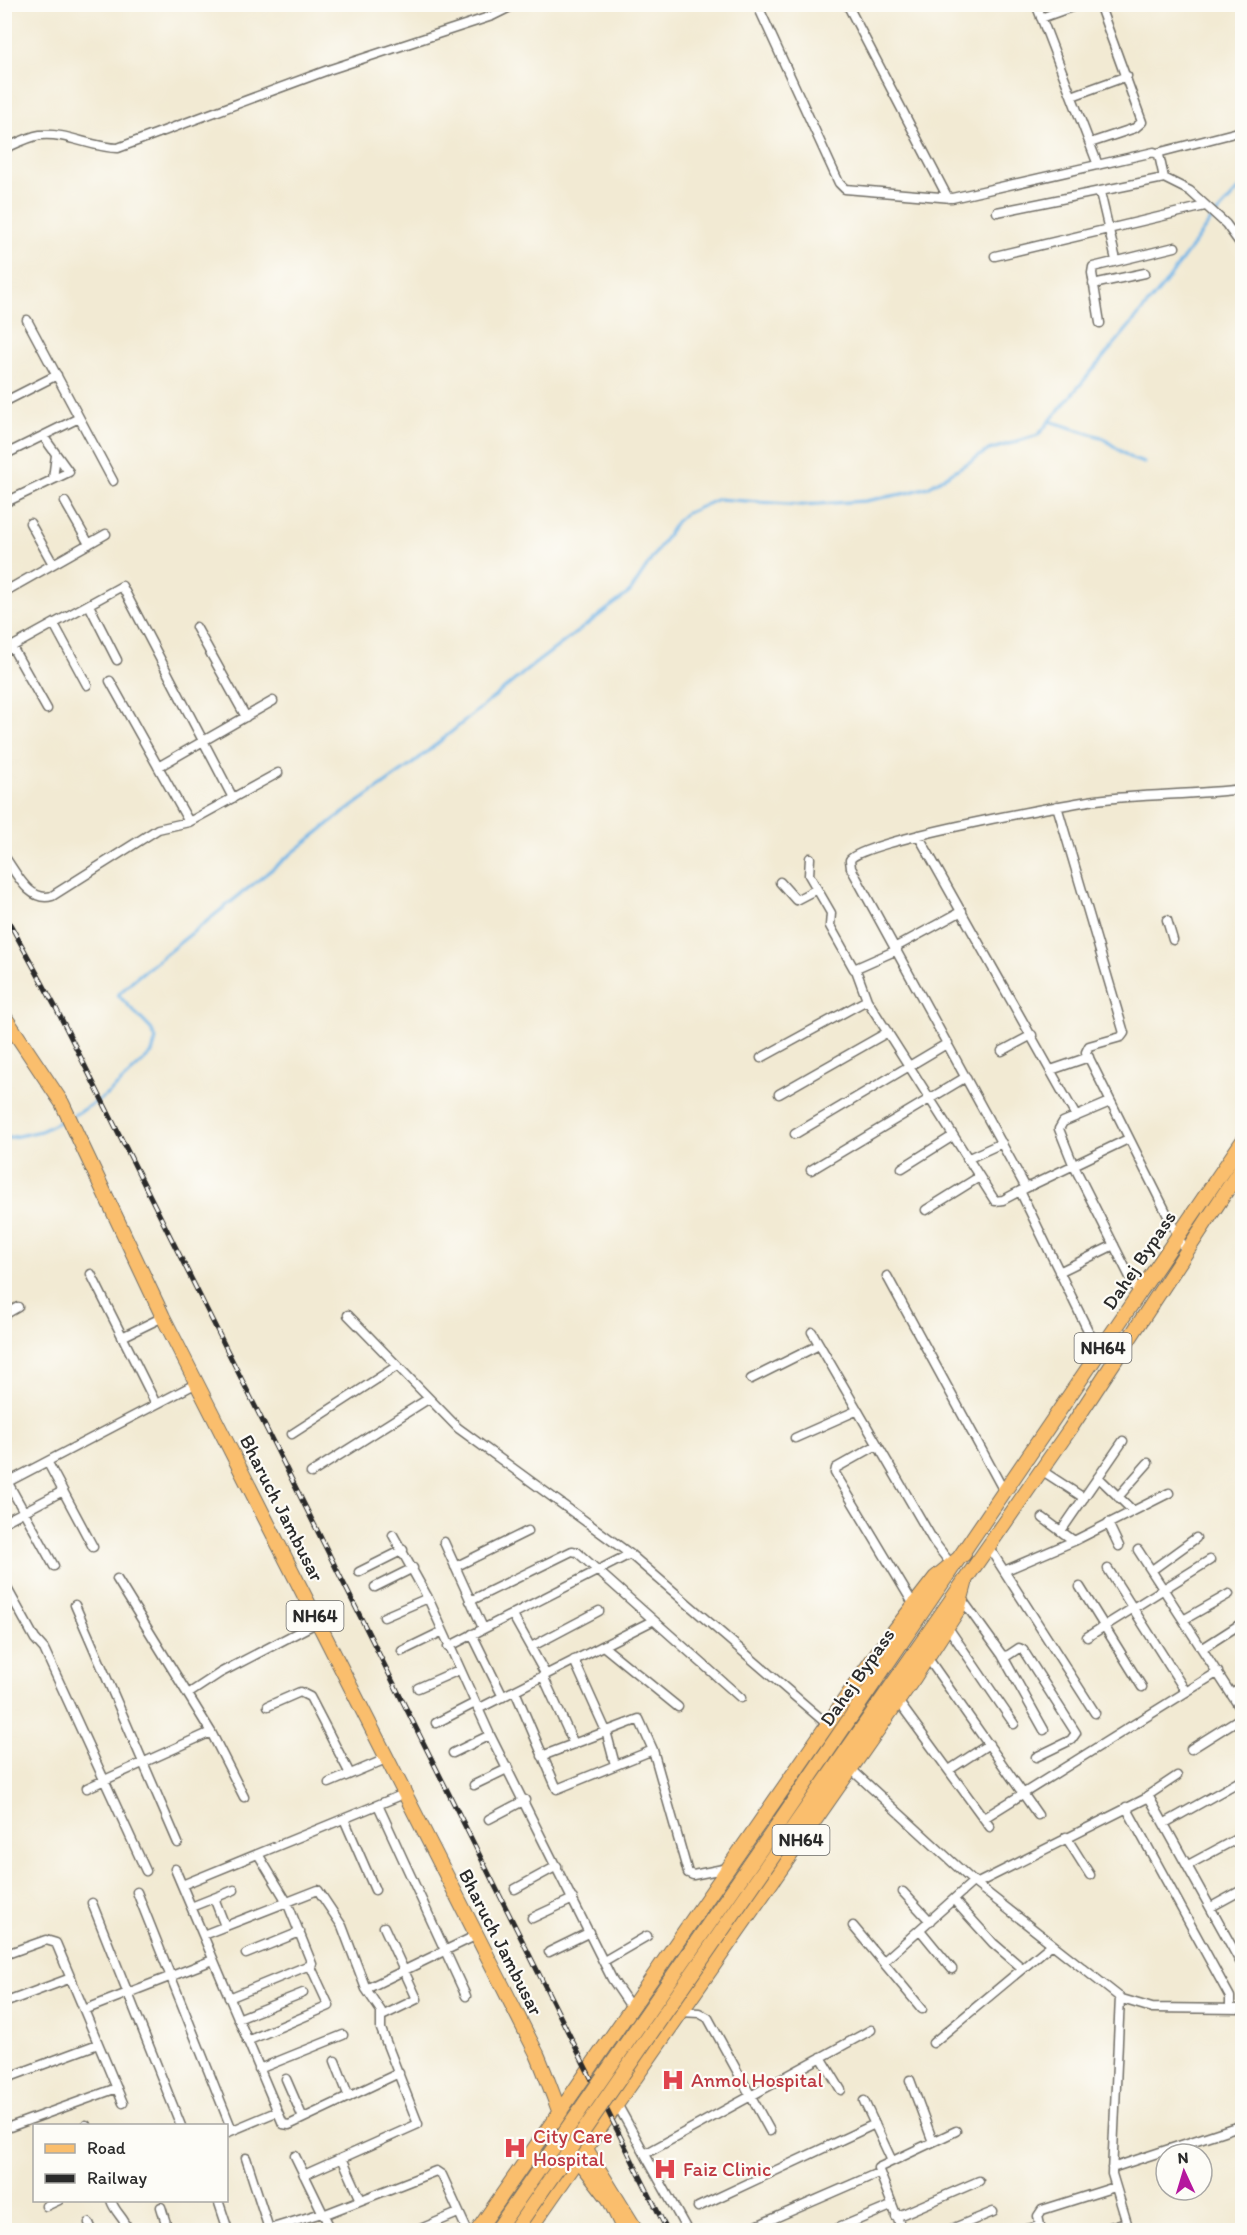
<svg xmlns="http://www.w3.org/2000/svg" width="1247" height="2235" font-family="Itim,sans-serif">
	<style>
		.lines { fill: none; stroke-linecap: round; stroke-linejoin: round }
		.stream { stroke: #72b5e7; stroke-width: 3 }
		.minor-casing { stroke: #716e66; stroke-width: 11 }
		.primary-casing { stroke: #716e66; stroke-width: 16 }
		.trunk-casing { stroke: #716e66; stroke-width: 16 }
		.minor { stroke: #fff; stroke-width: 8 }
		.primary { stroke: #fabe6d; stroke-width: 14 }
		.trunk { stroke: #fabe6d; stroke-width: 14 }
		.rail-casing { stroke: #2b2b2b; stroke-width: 5 }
		.rail { stroke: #fdfcf7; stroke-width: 3; stroke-dasharray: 9; stroke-linecap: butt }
		.trunk-bridge-casing { stroke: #716e66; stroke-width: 16; stroke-linecap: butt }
		.trunk-bridge { stroke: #fabe6d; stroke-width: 14 }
		.labels { text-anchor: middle; stroke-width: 4.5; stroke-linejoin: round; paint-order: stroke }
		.shield { fill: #fdfcf7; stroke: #6a6a68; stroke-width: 1.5 }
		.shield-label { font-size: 18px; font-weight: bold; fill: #2b2b2b }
		.street-label { font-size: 20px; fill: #2b2b2b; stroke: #fdfcf7 }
		.health-label { font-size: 20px; fill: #be3a42; stroke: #fdfcf7; text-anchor: start }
	</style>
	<rect width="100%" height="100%" fill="#fdfcf7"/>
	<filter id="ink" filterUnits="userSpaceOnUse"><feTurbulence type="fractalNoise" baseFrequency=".0167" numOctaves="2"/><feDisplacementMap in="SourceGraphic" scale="12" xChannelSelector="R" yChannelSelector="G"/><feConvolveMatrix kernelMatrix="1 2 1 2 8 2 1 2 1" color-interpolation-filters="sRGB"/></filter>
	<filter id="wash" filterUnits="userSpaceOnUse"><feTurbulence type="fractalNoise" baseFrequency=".008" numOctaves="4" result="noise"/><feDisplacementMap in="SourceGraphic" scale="24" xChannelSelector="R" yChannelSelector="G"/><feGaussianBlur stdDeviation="1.35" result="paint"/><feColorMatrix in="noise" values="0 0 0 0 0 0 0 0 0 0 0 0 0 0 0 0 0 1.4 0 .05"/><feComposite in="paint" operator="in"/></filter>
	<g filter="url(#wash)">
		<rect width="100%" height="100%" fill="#f2ead3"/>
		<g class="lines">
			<path class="stream" d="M1049,421L1101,437L1132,459L1144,463
				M74,1115L104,1097L118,1085L152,1053L156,1039L151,1029L118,995L133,980L335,819L411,765L532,666L630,592L676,522L685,514L718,499L801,505L865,501L907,493L928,487L989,450L1038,435L1164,285L1211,220L1242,186
				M4,1139L41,1131L65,1119"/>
		</g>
	</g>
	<g filter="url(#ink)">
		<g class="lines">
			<g class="minor-casing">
				<path id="minor" d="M757,4L839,183L845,189L952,198L1154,152L1159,155L1164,178L1190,191L1226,224L1242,246
					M847,4L948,198
					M1036,4L1098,165
					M1041,18L1080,4
					M1072,96L1127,76
					M1090,143L1135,128L1142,122L1099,4
					M4,149C15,144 28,137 40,135C66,132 92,148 118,148L328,70L492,16L516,4
					M1157,153L1242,131
					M1100,192L1116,260
					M997,212L1164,178
					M995,256L1205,206
					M1093,284L1145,273
					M27,320L113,481
					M1100,323L1092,273L1093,267L1175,247
					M4,402L57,375
					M4,455L79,418
					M53,479L56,455
					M65,502L89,544
					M4,503L69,472L43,436
					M30,523L53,564
					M4,592L106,534
					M89,605L117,660
					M54,624L87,685
					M196,627L246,717
					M12,647L47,709
					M4,651L122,586L233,798
					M110,681L189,822
					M158,767L273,701
					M1057,806L1124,1033L1121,1037L1089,1046L1086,1052L1186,1252
					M918,835L1076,1116
					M4,856C16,872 29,903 52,896L158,829L189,822L278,773
					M810,858L809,875L831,913L830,926L854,969L897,950
					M780,882L796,900L817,889
					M1167,920L1173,940
					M896,947L962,911
					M856,970L867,1000
					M1002,1051L1032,1035
					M761,1058L867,1000L995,1201L1003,1200L1020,1191
					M1051,1070L1089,1057
					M779,1094L888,1032
					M1110,1102L1063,1122L1059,1129L1073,1164L1139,1295
					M795,1134L948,1043
					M967,1159L1002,1143
					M902,1168L953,1136
					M811,1170L966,1077
					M1026,1188L1128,1139
					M926,1210L979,1177
					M1059,1272L1114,1245
					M91,1274L156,1404
					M887,1276L1005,1493
					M4,1315L18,1307
					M348,1315L458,1428L630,1554L827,1724
					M812,1332L934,1542L954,1568
					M122,1337L163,1317
					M1099,1353L1020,1191L1026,1188L851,868L850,860C858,842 1065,804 1096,800C1145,794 1194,795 1242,789
					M751,1379L819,1345
					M292,1434L397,1366
					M795,1438L858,1410
					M877,1445L836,1468L835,1473L914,1605
					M48,1463L93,1547
					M1041,1470L1084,1498
					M311,1473L428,1399
					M1098,1477L1133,1511
					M8,1483L54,1566
					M4,1484L197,1383
					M1118,1497L1148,1463
					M1043,1518L1074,1541
					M4,1522L63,1491
					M1108,1523L1119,1546
					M1061,1531L1123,1441
					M393,1535L428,1598L490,1735L612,1979L631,2007
					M444,1542L483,1628
					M988,1546L1095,1713
					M1138,1550L1242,1711
					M455,1567L528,1531
					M1108,1569L1186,1692
					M1152,1570L1196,1538
					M1004,1571L1074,1541L1169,1493
					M359,1572L403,1550
					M117,1579L211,1732L244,1797
					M4,1583L35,1639L44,1649L146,1871
					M375,1587L413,1568
					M1080,1587L1142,1687
					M961,1598L1002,1655L1007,1656L1019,1648L1023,1650L1076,1733L1071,1740L1036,1757
					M470,1601L572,1551L577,1552L741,1698
					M75,1605L178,1843
					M512,1614L546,1675
					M384,1617L428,1598
					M1185,1619L1229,1594
					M947,1626L1014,1724
					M472,1634L503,1697
					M1087,1637L1210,1560
					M603,1646L678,1707
					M448,1647L630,1554
					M531,1647L599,1611
					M1203,1648L1242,1623
					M402,1651L441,1632
					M1002,1655L1044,1730
					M927,1657L1038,1815
					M574,1660L606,1731L614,1761
					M543,1676L574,1744
					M418,1688L459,1670
					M515,1691L557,1789L653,1750
					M188,1694L220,1673L318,1622
					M1232,1694L1242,1687
					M898,1701L990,1827
					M268,1706L300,1692L310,1697L350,1774
					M478,1709L652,1621
					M436,1723L475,1703
					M1191,1749L1242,1717
					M453,1753L490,1735
					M542,1756L639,1719L653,1750L688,1873L693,1875L728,1868
					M851,1769L976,1884L1122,1999L1152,2008L1242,2009
					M949,1770L989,1744
					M329,1783L386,1759
					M474,1785L509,1768
					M87,1788L211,1732
					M1147,1796L1177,1776
					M378,1805L466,1996
					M1126,1807L1230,1997V2008
					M984,1818L1218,1672
					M344,1819L375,1890
					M489,1819L525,1800
					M1165,1823L1242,1780
					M1066,1837L1090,1875
					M1188,1865L1242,1836
					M175,1869L283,2124L289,2125L399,2073
					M976,1884L1149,1797L1242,1965
					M182,1885L404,1794
					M515,1889L557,1866
					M137,1892L232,2130
					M903,1892L930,1921
					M214,1898L225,1926
					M954,1900L993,1943L1022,1968
					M92,1903L181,2126
					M191,1907L234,1890
					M1211,1907L1242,1890
					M532,1918L573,1899
					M853,1926L922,2009
					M920,1930L952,1969
					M203,1935L318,1890L342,1926L366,1989L381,2011V2029L418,2124L304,2175
					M549,1952L590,1932
					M246,1954L300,1932
					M4,1955L46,1940L56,1943L123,2103
					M604,1961L647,1936
					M883,1962L974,1881
					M366,1989L475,1936
					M1120,1997L1112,2174L1129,2230
					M229,1998L312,1964L287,1902L258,1854
					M4,2003L71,1978
					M84,2010L213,1960
					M681,2012L699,2013L708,2018L770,2131
					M382,2016L417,1999L384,1927
					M238,2019L303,1993
					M247,2041L329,2006L310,1965
					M933,2043L1052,1944
					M821,2057L841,2090
					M335,2061L349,2097
					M259,2069L343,2035
					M4,2079L98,2044
					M286,2079L303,2118
					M910,2080L933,2142
					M864,2101L892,2161
					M617,2104L687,2230
					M86,2125V2126
					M4,2129L117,2088
					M226,2133L276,2112
					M645,2154L871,2030
					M295,2156L331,2230
					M246,2158L269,2229
					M342,2158L361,2200
					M1112,2168L1242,2125
					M111,2200C114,2212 125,2218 128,2230
					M218,2200L228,2230
					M46,2206L59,2200
					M161,2207L168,2230
					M698,2207L875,2124
					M323,2215L436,2171L442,2175L467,2230
					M896,2217L979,2181
					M89,2223L92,2230
					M266,2230L322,2213
					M418,2230L458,2213
					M747,2230L878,2173
					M834,2230L891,2206
					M902,2230L878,2168L956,2131
					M949,2230L993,2212
					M1023,2230L1040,2226
					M1041,2230L1038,2216L1042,2210L1115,2187
					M1101,2230L1126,2222"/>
			</g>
			<g class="primary-casing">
				<path id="primary" d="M586,2149L636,2230
					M579,2160L609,2199L624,2230"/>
			</g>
			<g class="trunk-casing">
				<path id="trunk" d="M4,1016L62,1103L163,1317L537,2054C552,2089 563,2125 579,2160
					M778,1824L1242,1142
					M790,1832L1070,1429L1242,1167
					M478,2230L877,1653L935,1578L964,1554
					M529,2230L914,1678L958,1610L965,1584"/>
			</g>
			<use href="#minor" class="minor"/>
			<use href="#primary" class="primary"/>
			<use href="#trunk" class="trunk"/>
			<g class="rail-casing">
				<path id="rail" d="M4,913L56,1008L667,2230"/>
			</g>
			<use href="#rail" class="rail"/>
			<g class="trunk-bridge-casing">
				<path id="trunk-bridge" d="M497,2230L778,1824
					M515,2230L790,1832"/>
			</g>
			<use href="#trunk-bridge" class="trunk-bridge"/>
		</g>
	</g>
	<defs>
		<g id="hospital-bare" transform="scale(1.8)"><path d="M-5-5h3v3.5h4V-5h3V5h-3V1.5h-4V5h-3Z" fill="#e0444e" stroke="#fdfcf7" stroke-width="2.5" paint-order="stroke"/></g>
	</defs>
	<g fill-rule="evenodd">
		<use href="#hospital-bare" x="673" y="2080"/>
		<use href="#hospital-bare" x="515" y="2148"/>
		<use href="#hospital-bare" x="665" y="2169"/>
	</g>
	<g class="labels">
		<g class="shield">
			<rect x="1074.5" y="1333" width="57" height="30" rx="4.5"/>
			<rect x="286.5" y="1601" width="57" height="30" rx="4.5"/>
			<rect x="772.5" y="1825" width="57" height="30" rx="4.5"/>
		</g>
		<g class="shield-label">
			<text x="1103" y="1354">NH64</text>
			<text x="315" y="1622">NH64</text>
			<text x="801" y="1846">NH64</text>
		</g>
		<g class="street-label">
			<text transform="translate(1139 1260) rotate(-56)" y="7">Dahej Bypass</text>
			<text transform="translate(282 1508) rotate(63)" y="7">Bharuch Jambusar</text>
			<text transform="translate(857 1677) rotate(-55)" y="7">Dahej Bypass</text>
			<text transform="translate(501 1942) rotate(63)" y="7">Bharuch Jambusar</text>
		</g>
		<g class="health-label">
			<text x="691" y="2087">Anmol Hospital</text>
			<text x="533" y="2143">City Care<tspan x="533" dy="23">Hospital</tspan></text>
			<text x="683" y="2176">Faiz Clinic</text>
		</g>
	</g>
	<rect width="1247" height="2235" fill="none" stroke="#fdfcf7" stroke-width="24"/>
	<rect x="33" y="2124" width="195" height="78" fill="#fdfcf7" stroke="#a9a8a5" stroke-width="1.5"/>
	<rect x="45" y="2144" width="30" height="9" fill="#fabe6d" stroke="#a9a8a5" stroke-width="1.5"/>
	<text x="87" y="2154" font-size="18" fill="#2b2b2b">Road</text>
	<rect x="45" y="2174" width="30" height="9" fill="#2b2b2b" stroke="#a9a8a5" stroke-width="1.5"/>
	<text x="87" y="2184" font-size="18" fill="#2b2b2b">Railway</text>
	<g transform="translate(1184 2172) rotate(356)"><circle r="28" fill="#fdfcf7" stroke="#a9a8a5" stroke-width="1.5"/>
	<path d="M0-4.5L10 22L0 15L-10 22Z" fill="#b5179e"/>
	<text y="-9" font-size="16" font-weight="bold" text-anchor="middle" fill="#2b2b2b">N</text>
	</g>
</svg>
